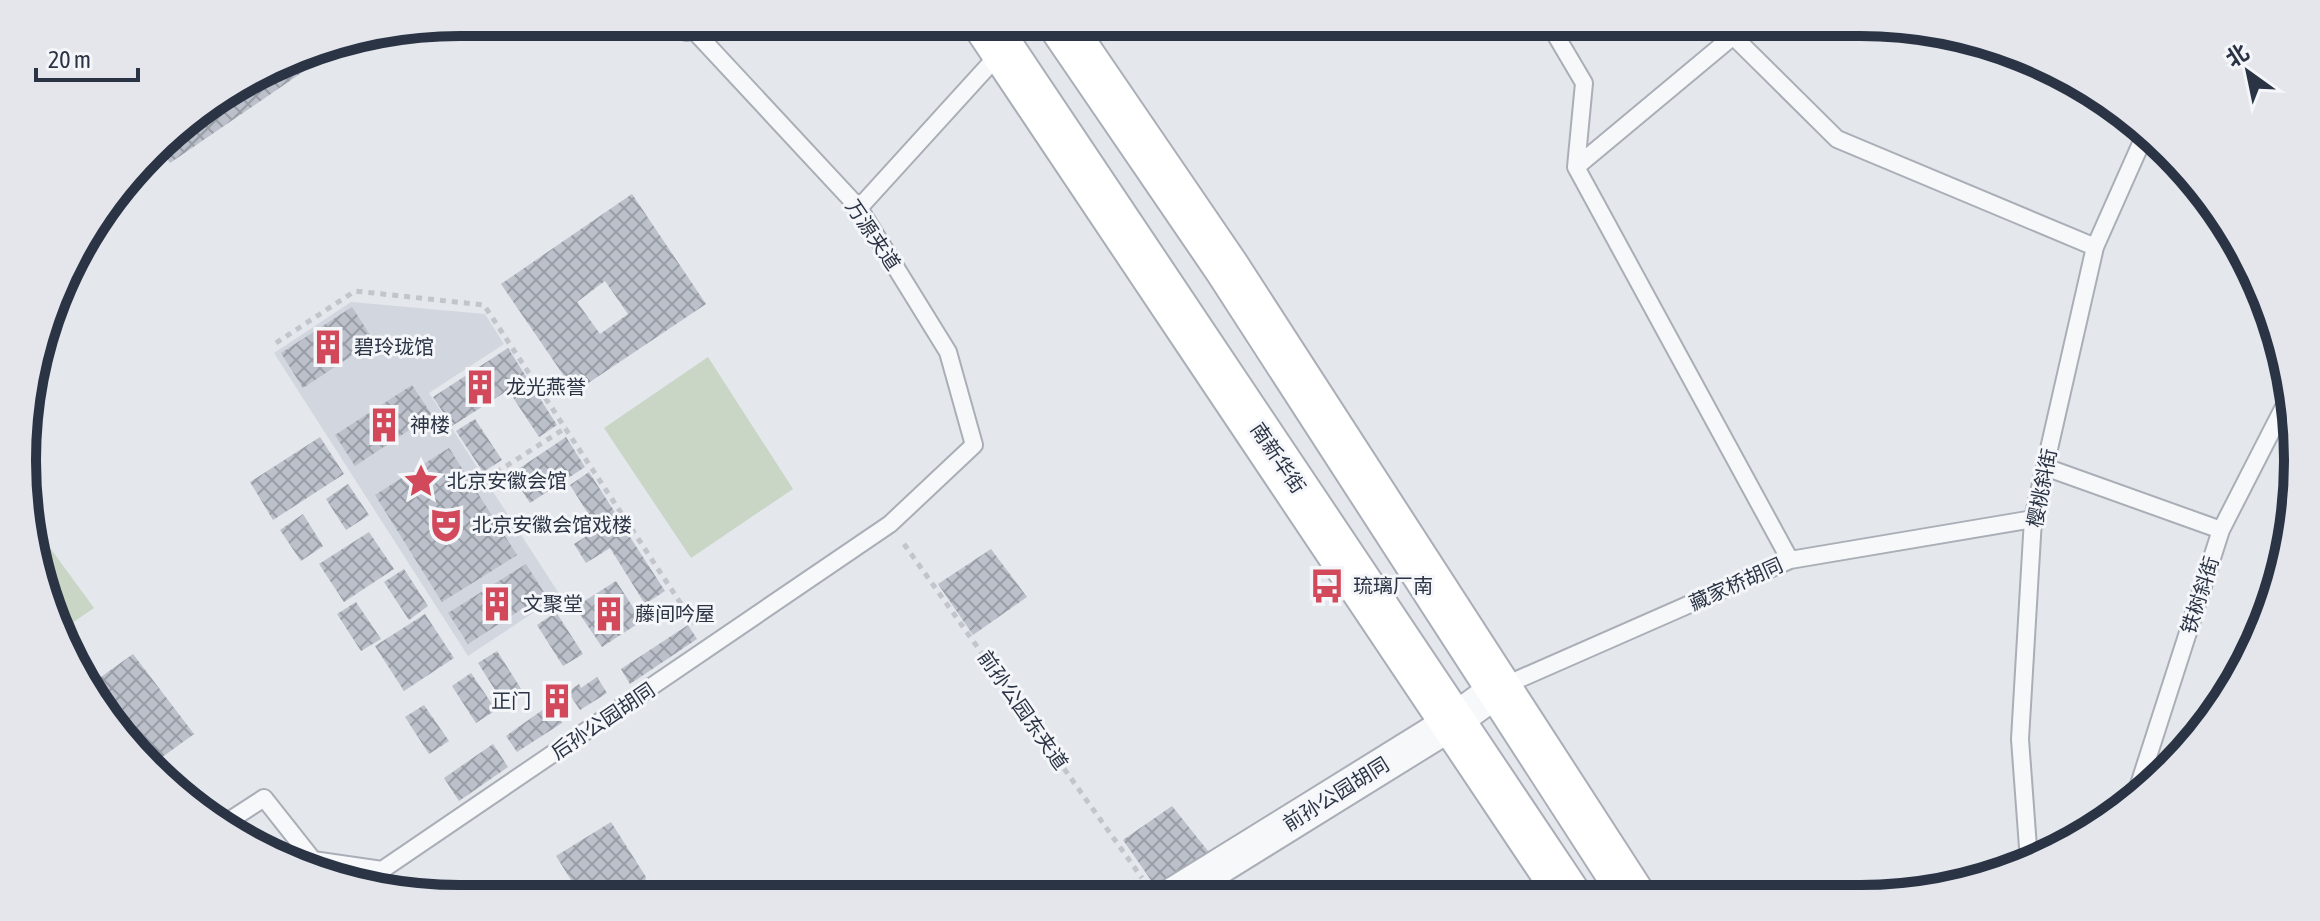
<svg xmlns="http://www.w3.org/2000/svg" width="2320" height="921" font-family="'Asap Condensed','Noto Sans SC',sans-serif">
	<style>
		.built { fill: #d2d6de }
		.garden { fill: #c9d6c5 }
		.building { fill: url(#building-cross-hatch); fill-rule: evenodd }
		.lines { fill: none; stroke-linecap: round; stroke-linejoin: round }
		.service-casing { stroke: #a9aeb7; stroke-width: 20 }
		.minor-casing { stroke: #a9aeb7; stroke-width: 38 }
		.secondary-casing { stroke: #a9aeb7; stroke-width: 48 }
		.path { stroke: #c2c5cb; stroke-width: 5; stroke-dasharray: 6 6; stroke-linecap: butt }
		.service { stroke: #f7f8fa; stroke-width: 16 }
		.minor { stroke: #f7f8fa; stroke-width: 34 }
		.secondary { stroke: #fff; stroke-width: 44 }
		.labels { text-anchor: middle; stroke-width: 6; stroke-linejoin: round; paint-order: stroke }
		.street-label { font-size: 20px; fill: #2b3445; stroke: #f4f6f9 }
		.poi-label { font-size: 20px; fill: #2b3445; stroke: #f4f6f9; text-anchor: start }
		.rim { fill: none; stroke: #2b3445; stroke-width: 10 }
	</style>
	<defs>
		<pattern id="building-cross-hatch" width="8" height="8" patternUnits="userSpaceOnUse" patternTransform="scale(2)"><rect width="8" height="8" fill="#bbc0ca"/><path d="M0 0l8 8M0 8l8-8" fill="none" stroke="#989da6"/></pattern>
	</defs>
	<rect width="100%" height="100%" fill="#e4e7ec"/>
	<path class="built" d="M351,302L485,314L504,344L429,393L560,595L468,656L274,353Z"/>
	<path class="garden" d="M708,357L793,489L691,558L604,428Z
		M29,519L94,608L62,630L30,546Z"/>
	<path class="building" d="M302,55L310,67L170,163L159,147L172,131Z
		M632,194L706,304L575,392L501,284ZM605,281L628,314L600,334L577,302Z
		M352,307L374,341L303,388L281,353Z
		M508,348L527,378L452,426L433,397Z
		M530,383L557,425L539,437L512,396Z
		M412,385L432,415L355,466L335,435Z
		M475,419L502,460L483,472L456,431Z
		M320,437L344,474L273,520L250,482Z
		M566,437L585,467L530,503L511,474Z
		M449,448L517,555L442,602L375,495Z
		M589,472L616,514L596,526L570,485Z
		M348,484L369,515L346,530L326,499Z
		M303,514L323,546L301,561L280,530Z
		M617,517L665,591L645,604L610,548L586,563L574,544Z
		M369,532L394,569L344,602L319,564Z
		M991,549L1027,597L973,635L938,584Z
		M526,564L545,594L468,644L448,613Z
		M404,569L428,606L409,620L384,582Z
		M616,581L642,621L602,647L575,607Z
		M356,602L381,639L361,651L337,614Z
		M556,612L583,654L563,666L537,625Z
		M425,614L454,658L404,691L375,646Z
		M688,625L697,639L630,684L621,669Z
		M497,651L523,692L504,704L478,663Z
		M133,654L194,734L154,763L87,687Z
		M471,673L496,710L476,723L452,686Z
		M597,677L607,693L580,710L570,695L552,707L562,723L517,752L506,736L579,684L581,688Z
		M424,705L449,741L429,754L405,717Z
		M493,744L508,767L459,801L444,778Z
		M1172,806L1212,856L1160,893L1123,840Z
		M611,822L646,877L643,893L635,899H583L556,856Z"/>
	<g class="lines">
		<g class="service-casing">
			<path id="service" d="M1548,22L1584,83L1576,167L1790,560
				M1733,36L1837,139L2095,247
				M1576,167L1750,22
				M859,208L1000,53
				M2045,467L2221,530
				M1501,687L1790,560L2033,519
				M2134,800L2221,530L2288,399
				M224,824L264,798L313,860L382,870L890,524L974,445L948,352L859,208L686,22
				M2029,861L2020,739L2033,519L2095,247L2147,130"/>
		</g>
		<g class="minor-casing">
			<path id="minor" d="M687,23L688,22
				M1170,897L1454,721L1499,688"/>
		</g>
		<g class="secondary-casing">
			<path id="secondary" d="M984,22L1569,896
				M1059,22L1227,268L1633,896"/>
		</g>
		<path class="path" d="M276,343L355,291L484,305L697,628
			M486,479L567,427
			M904,544L1142,878"/>
		<use href="#service" class="service"/>
		<use href="#minor" class="minor"/>
		<use href="#secondary" class="secondary"/>
	</g>
	<defs>
		<g id="building-bare" transform="scale(2.76)"><path d="M-4-6H4V6H1V3H-1V6H-4ZM-2.5-4.3h1.7v1.8h-1.7ZM.8-4.3h1.7v1.8H.8ZM-2.5-1h1.7V.8h-1.7ZM.8-1h1.7V.8H.8Z" fill="#d1495b" stroke="#f4f6f9" stroke-width="2.5" paint-order="stroke"/></g>
		<g id="sight-bare" transform="scale(2.76)"><path d="M0-6L1.8-2.2L6-1.7L2.9 1.2L3.7 5.4L0 3.3L-3.7 5.4L-2.9 1.2L-6-1.7L-1.8-2.2Z" fill="#d1495b" stroke="#f4f6f9" stroke-width="2.5" paint-order="stroke"/></g>
		<g id="theatre-bare" transform="scale(2.76)"><path d="M-5-5.5Q0-4 5-5.5V0Q5 5 0 6Q-5 5-5 0ZM-3.3-2.5H-1v1.5H-3.3ZM1-2.5H3.3v1.5H1ZM-2.8 1Q0 5.5 2.8 1Z" fill="#d1495b" stroke="#f4f6f9" stroke-width="2.5" paint-order="stroke"/></g>
		<g id="bus-bare" transform="scale(2.76)"><path d="M-5-6H5V4H4V6H2V4H-2V6H-4V4H-5ZM-3.5-4V0h7V-4ZM-3.5 1.2v1.5H-2V1.2ZM2 1.2v1.5H3.5V1.2Z" fill="#d1495b" stroke="#f4f6f9" stroke-width="2.5" paint-order="stroke"/></g>
	</defs>
	<g fill-rule="evenodd">
		<use href="#building-bare" x="328" y="347"/>
		<use href="#building-bare" x="480" y="387"/>
		<use href="#building-bare" x="384" y="425"/>
		<use href="#sight-bare" x="421" y="481"/>
		<use href="#theatre-bare" x="446" y="525"/>
		<use href="#bus-bare" x="1327" y="586"/>
		<use href="#building-bare" x="497" y="604"/>
		<use href="#building-bare" x="609" y="614"/>
		<use href="#building-bare" x="557" y="701"/>
	</g>
	<g class="labels">
		<g class="street-label">
			<text transform="translate(873 235) rotate(56)" y="7">万源夹道</text>
			<text transform="translate(1278 458) rotate(56)" y="7">南新华街</text>
			<text transform="translate(2042 488) rotate(-79)" y="7">樱桃斜街</text>
			<text transform="translate(1736 584) rotate(-24)" y="7">藏家桥胡同</text>
			<text transform="translate(2200 595) rotate(-72)" y="7">铁树斜街</text>
			<text transform="translate(1023 710) rotate(55)" y="7">前孙公园东夹道</text>
			<text transform="translate(603 721) rotate(-34)" y="7">后孙公园胡同</text>
			<text transform="translate(1336 794) rotate(-32)" y="7">前孙公园胡同</text>
		</g>
		<g class="poi-label">
			<text x="354" y="354">碧玲珑馆</text>
			<text x="506" y="394">龙光燕誉</text>
			<text x="410" y="432">神楼</text>
			<text x="447" y="488">北京安徽会馆</text>
			<text x="472" y="532">北京安徽会馆戏楼</text>
			<text x="1353" y="593">琉璃厂南</text>
			<text x="523" y="611">文聚堂</text>
			<text x="635" y="621">藤间吟屋</text>
			<text x="531" y="708" text-anchor="end">正门</text>
		</g>
	</g>
	<path d="M0 0H2320V921H0ZM460 36H1860A424 424 0 0 1 2284 460V461A424 424 0 0 1 1860 885H460A424 424 0 0 1 36 461V460A424 424 0 0 1 460 36Z" fill="#e4e6eb" fill-rule="evenodd"/>
	<path class="rim" d="M460 36H1860A424 424 0 0 1 2284 460V461A424 424 0 0 1 1860 885H460A424 424 0 0 1 36 461V460A424 424 0 0 1 460 36Z"/>
	<g transform="translate(2248 72) rotate(327)" stroke="#f4f6f9" stroke-width="6" paint-order="stroke">
	<path d="M0-6L14 30L0 20L-14 30Z" fill="#2b3445"/>
	<text y="-12" font-size="22" font-weight="bold" text-anchor="middle" fill="#2b3445">北</text>
	</g>
	<path d="M36 68v12h102v-12" fill="none" stroke="#2b3445" stroke-width="4"/>
	<text x="48" y="68" font-size="24" fill="#2b3445" stroke="#f4f6f9" stroke-width="6" paint-order="stroke">20 m</text>
</svg>
